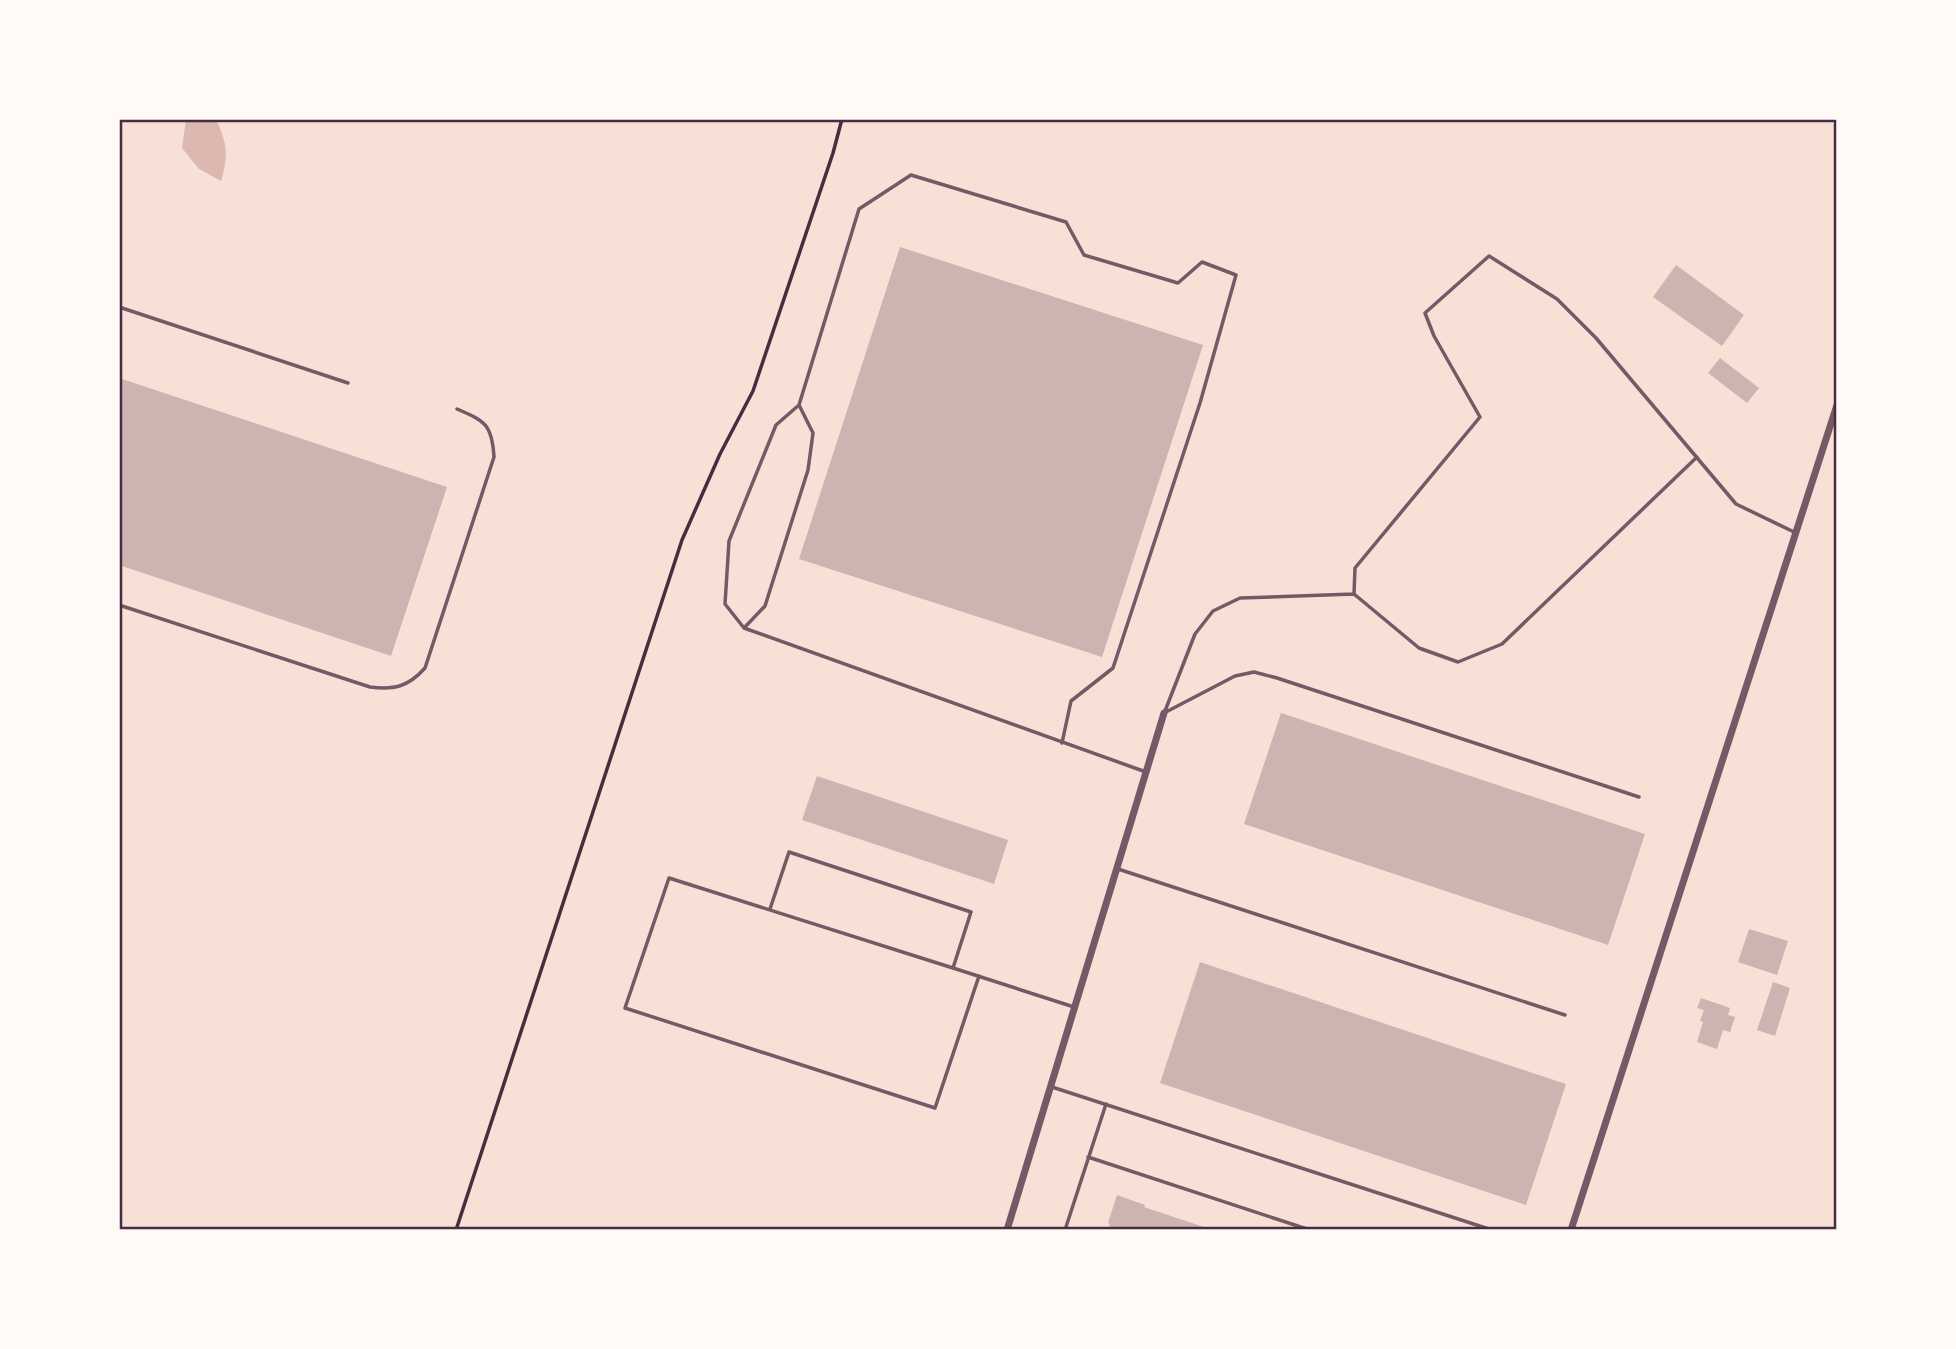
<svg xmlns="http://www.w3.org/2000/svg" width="1956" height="1349" font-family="'Fira Sans',sans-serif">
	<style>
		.water { fill: #dcb8b0 }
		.building { fill: #ccb4b1 }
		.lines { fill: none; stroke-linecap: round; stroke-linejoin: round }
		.path { stroke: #4a2c40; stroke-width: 3.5 }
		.service { stroke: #755966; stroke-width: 3.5 }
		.minor { stroke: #755966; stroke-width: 7 }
		.neatline { fill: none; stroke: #4a2c40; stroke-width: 2.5 }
	</style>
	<rect width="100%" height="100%" fill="#f7e1d7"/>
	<path class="water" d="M186,119H216C227,144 229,154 221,181L199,169L182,148Z"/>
	<path class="building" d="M900,247L1203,345L1102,657L799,559Z
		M1676,265L1744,315L1722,346L1653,297Z
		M1720,358L1759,388L1747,403L1708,373Z
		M119,378L447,487L391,656L119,565Z
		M1281,713L1645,834L1608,945L1244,824Z
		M817,776L1008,840L994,884L802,820Z
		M1749,929L1788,941L1777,975L1738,962Z
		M1200,962L1566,1084L1526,1205L1160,1083Z
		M1773,982L1790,988L1775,1036L1757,1030Z
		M1701,998L1730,1008L1728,1015L1735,1017L1730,1032L1723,1030L1717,1049L1697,1042L1703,1022L1700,1021L1704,1010L1697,1008Z
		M1117,1195L1145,1205L1144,1207L1213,1230H1108L1110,1224L1108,1223Z"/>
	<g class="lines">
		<path class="path" d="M456,1230L682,540L720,454L753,391L833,153L842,119"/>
		<path class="service" d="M119,307L348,383
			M1697,457L1502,644L1458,662L1419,648L1354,594L1355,568L1480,417L1434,336L1425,313L1489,256L1557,299L1596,338L1736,504L1794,532
			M119,605L370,687C394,690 408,687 425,668L494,457C492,424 485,421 457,409
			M744,628L765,606L808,470L813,433L799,405
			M1165,711L1195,634L1213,611L1240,598L1354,594
			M1164,713L1235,676L1254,672L1277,678L1639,797
			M1062,743L1071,701L1113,668L1200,403L1236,275L1202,262L1178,283L1084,255L1066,222L911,175L859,209L799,405L776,425L729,541L725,604L744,628L1146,772
			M1118,869L1565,1015
			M770,909L789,852L971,912L953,968
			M979,976L935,1108L625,1008L669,878L953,968L1074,1007
			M1052,1087L1492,1230
			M1088,1157L1310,1230
			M1065,1230L1106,1104"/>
		<path class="minor" d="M1007,1230L1164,713
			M1571,1230L1837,405"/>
	</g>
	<rect width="1956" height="1349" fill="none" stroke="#fffaf5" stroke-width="242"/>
	<rect x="121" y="121" width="1714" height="1107" class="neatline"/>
</svg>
